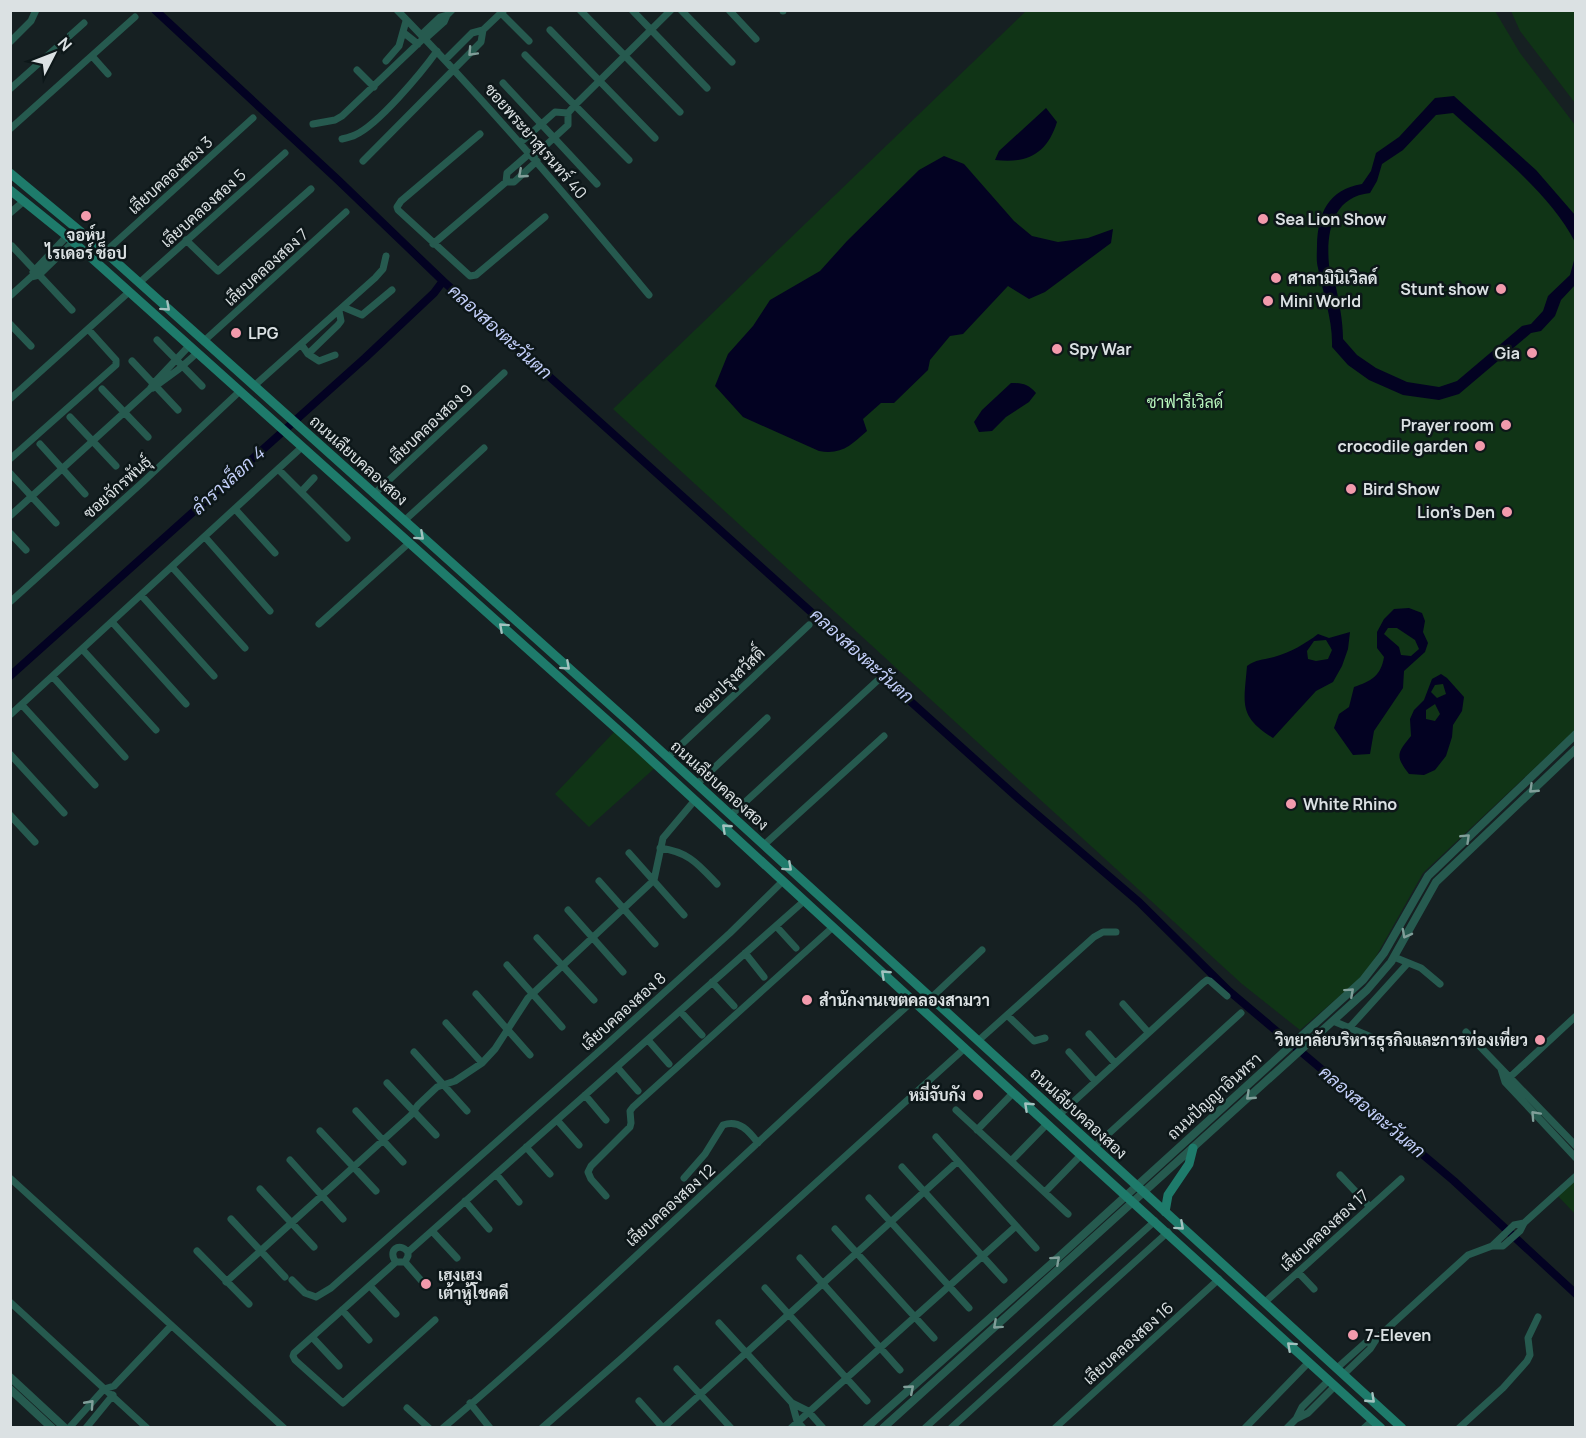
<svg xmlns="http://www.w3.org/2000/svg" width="1586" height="1438" font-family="Manrope,Sarabun,sans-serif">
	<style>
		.green { fill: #103416 }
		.water { fill: #030222; fill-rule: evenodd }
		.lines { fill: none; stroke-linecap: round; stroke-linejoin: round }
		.canal { stroke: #030222; stroke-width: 8 }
		.minor { stroke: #265a4f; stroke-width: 7 }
		.tertiary { stroke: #265a4f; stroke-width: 8 }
		.secondary { stroke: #1e7b6b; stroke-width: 9 }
		.oneway { stroke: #809e99 }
		.oneway2 { stroke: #a2c2bf }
		.poi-dot { fill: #f29aac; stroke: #0d1719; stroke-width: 2 }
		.labels { text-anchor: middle; stroke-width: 5; stroke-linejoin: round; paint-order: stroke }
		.street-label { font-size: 16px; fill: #dbe1e3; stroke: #0d1719 }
		.poi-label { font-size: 16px; font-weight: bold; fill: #dbe1e3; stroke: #0d1719; text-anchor: start }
		.park-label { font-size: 16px; fill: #b7f5bc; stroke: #0d1719 }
		.water-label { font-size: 18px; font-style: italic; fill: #c3cff9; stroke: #0d1719 }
	</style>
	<rect width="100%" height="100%" fill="#162022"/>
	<path class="green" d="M1026,11H1495L1520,53L1575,125V730L1423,873L1374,960L1363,976L1300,1030L1242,984L613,409Z
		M1511,11H1575V103L1520,31Z
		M617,729L657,766L589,827L555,794Z
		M1575,1179V1214L1558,1196Z"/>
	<path class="water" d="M1454,96L1536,170L1575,215V242C1550,193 1494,150 1453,113L1436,115L1403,150L1382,164L1377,181L1370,193C1332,197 1326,233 1329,265C1330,271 1333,277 1335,283C1339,301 1343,321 1343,339L1357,355L1376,368L1407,382L1439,387L1457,381L1522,326L1531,324L1543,311L1548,296L1570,275L1575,257V285L1561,300L1555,316L1541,331L1531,333L1459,394L1439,400L1403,395L1369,380L1348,365L1332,347C1333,320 1323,294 1318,268C1316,261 1317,252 1317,245C1318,213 1328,190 1362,184L1371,171L1376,153L1399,137L1435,98Z
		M1046,108L1057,122C1047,154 1027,164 995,160L999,151Z
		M944,156L964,164L1014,221L1032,236L1058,242L1088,238L1113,229L1111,243L1045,292L1029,299L1008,286L963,334L950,336L930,360L928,370L894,403H881L863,419L867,431C851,445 842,455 819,451L743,417L715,386L728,354L753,326L770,300L820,271L847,241L919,170Z
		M1011,383C1022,383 1028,384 1036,393L1029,402L1006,417L992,431L979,432L974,422L982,410Z
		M1409,608L1422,613L1425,621L1423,632L1428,643L1425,652L1404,671L1403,688L1374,731L1370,754L1353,755L1334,728L1339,714L1349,707L1354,687C1371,681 1381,676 1384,657L1377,648V632L1384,619L1394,609ZM1397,628L1415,640L1419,649L1411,656L1401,655L1399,647L1384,634L1388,628Z
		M1350,632L1348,649L1342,666L1333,682L1316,691L1273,738C1238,716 1244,704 1247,666C1257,659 1263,660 1274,657C1291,652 1305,644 1318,634L1329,638ZM1326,640L1332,650L1328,659L1316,661L1308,659L1307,651L1314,641Z
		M1441,674L1447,678L1464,697L1462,711L1453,725L1452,737L1446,756L1435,770L1424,775L1409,774C1395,756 1397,753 1411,736L1410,719L1414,710L1424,700L1432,679ZM1443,684L1446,694L1437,698L1431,692L1435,685ZM1435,704L1440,714L1435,721L1426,719V710Z"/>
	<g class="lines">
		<path class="canal" d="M155,10L338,180L443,281L1019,799L1139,902L1229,991L1454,1181L1576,1294
			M10,676L365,358L434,293L443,281"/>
		<path class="minor" d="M397,10C486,101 568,197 649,295
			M580,10L680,112
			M632,10L707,88
			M681,10L732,62
			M729,10L756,39
			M783,10V11
			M501,13L529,41
			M550,30L655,138
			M404,33L418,44
			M421,35L440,17L447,15
			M425,39L444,22L447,15L452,10
			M10,42L31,21L36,10
			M525,55L629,160
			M92,56L108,74
			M445,60L472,33L483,30L504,10
			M386,61L399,46L406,21
			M357,70L374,87
			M503,83L597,184
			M10,89L84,23
			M313,124L335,120L342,116L424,38
			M10,129L135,17
			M480,134L401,201L397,207L398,210L470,276L476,275L545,217
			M342,139C346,138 351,137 355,135C378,125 422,72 437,51
			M520,143L555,112L568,113
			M533,157L568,125V113L575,105L671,10
			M363,161L481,42L483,30
			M506,182L507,173L530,153
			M10,213L24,201
			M186,240L218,271L311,189
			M433,244L506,182H514L537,161
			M12,246L72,310
			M105,252L253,118
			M33,272L67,236
			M139,283L285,153
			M10,296L31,277L39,275L73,242
			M343,307L362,315L392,290
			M10,324L31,346
			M157,340L202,386
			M204,341L346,212
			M301,344L308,354L338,325L341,321L339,311
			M308,354L319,361L335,355
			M132,361L178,410
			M254,386L375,278L383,269L386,256
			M153,388L179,369L197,353
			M102,389L148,437
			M10,399L129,292
			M70,417L116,466
			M40,444L85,494
			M10,459L116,365V360L88,329
			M278,469L347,538
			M10,473L56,523
			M301,492L314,478
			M374,494L504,373
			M235,509L275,553
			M10,516L150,389L154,383L189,346
			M404,521L484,448
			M10,533L26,550
			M205,537L270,611
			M172,567L245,648
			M141,595L214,676
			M10,602L144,481L240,391
			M112,622L186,704
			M319,624L409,543
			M82,649L156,730
			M53,677L125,757
			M22,705L95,785
			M10,715L302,447
			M10,754L64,813
			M668,757L809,625
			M697,784L767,718
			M10,815L35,842
			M731,815L877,681
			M764,845L884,736
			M660,848C689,852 698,864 717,884
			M629,853L684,915
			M599,881L655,944
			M568,910L623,972
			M776,926L796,948
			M537,938L594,1000
			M745,953L764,977
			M1394,957L1421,968L1440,984
			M507,965L562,1027
			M712,982L734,1006
			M476,994L530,1055
			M931,998L982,950
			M1123,1004L1148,1032
			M680,1011L702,1035
			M1007,1015L1034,1041L1045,1038
			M1333,1021L1381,1041
			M446,1023L482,1063
			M1350,1027L1408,963
			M1466,1032L1576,1146
			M1089,1034L1115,1063
			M648,1040L669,1064
			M978,1041L1094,937L1103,932H1116
			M414,1052L467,1111
			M1069,1052L1095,1081
			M617,1067L638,1091
			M1501,1069L1505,1082L1576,1158
			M1509,1078L1576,1016
			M387,1083L436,1135
			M585,1095L606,1120
			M956,1110L1068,1214
			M356,1111L403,1162
			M1059,1115L1203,983L1207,980L1210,981L1227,996
			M557,1120L579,1145
			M977,1130L1013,1093
			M320,1131L376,1191
			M936,1137L1036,1248
			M526,1147L550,1174
			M1094,1147L1241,1013
			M290,1160L343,1219
			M1011,1161L1047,1124
			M902,1167L1004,1280
			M496,1174L519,1202
			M1340,1175L1370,1207
			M10,1178L284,1428
			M684,1178L705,1154L723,1125C739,1119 749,1131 758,1143
			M260,1189L314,1247
			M1045,1192L1081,1155
			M606,1196L591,1179L588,1172L591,1166L630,1127L631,1123L630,1111L633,1107L833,927
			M869,1198L969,1308
			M465,1201L489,1229
			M231,1219L285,1277
			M835,1229L934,1338
			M432,1231L457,1258
			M1492,1246L1514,1225L1524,1223
			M197,1251L249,1304
			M408,1252C399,1241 387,1251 396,1262H405L408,1256V1252L804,901
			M800,1258L900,1370
			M396,1262L294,1353L293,1356L295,1360L343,1403L435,1320
			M405,1262L426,1286
			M1298,1272L1314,1289
			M292,1280L305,1293L316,1297L331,1288L605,1046L730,933L783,881
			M226,1282L411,1115L418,1105L437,1087L455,1081L482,1063L495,1049L528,998L654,880L663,838L695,800
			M370,1286L396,1314
			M765,1288L867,1401
			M10,1302L147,1428
			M1265,1302L1401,1179
			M342,1310L369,1340
			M719,1323L792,1403L808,1411L823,1428
			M312,1337L339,1366
			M1337,1368L1365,1343L1375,1339
			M677,1369L731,1428
			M1344,1374L1370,1349L1377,1338L1468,1255L1492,1246H1503L1520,1231L1524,1223L1576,1176
			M639,1401L663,1428
			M470,1403L490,1428
			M792,1403L797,1421L803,1428
			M407,1408L429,1428
			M1296,1419L1302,1407L1329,1380
			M69,1428L104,1389L114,1386L171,1326
			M86,1428L113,1395
			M443,1428C605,1291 755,1141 913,1001
			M542,1428L622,1358L965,1048
			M663,1428L957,1162
			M791,1428L1016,1226
			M925,1428L1155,1221
			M951,1428L1168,1232
			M1055,1428L1219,1279
			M1245,1428L1309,1362
			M1287,1428L1296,1419L1308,1413L1335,1386
			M1364,1428L1373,1420
			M1459,1428L1503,1388L1527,1361L1530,1355L1528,1338L1538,1317"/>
		<path class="tertiary" d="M10,1377L65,1428
			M10,1389L52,1428
			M866,1428L1051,1264L1363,980L1384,953L1428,876L1576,734
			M883,1428L1367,990L1391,962L1436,882L1576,749"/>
		<path class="secondary" d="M10,173L105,252L628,721L1402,1428
			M10,190L67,236L637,747L1084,1158L1381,1428
			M1165,1212L1168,1195L1189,1164L1193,1148"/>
	</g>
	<defs><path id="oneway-chevron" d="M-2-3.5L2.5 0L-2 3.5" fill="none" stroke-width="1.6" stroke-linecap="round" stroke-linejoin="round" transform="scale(1.5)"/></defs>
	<g class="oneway">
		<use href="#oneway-chevron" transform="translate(472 52) rotate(133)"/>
		<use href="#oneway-chevron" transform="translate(522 174) rotate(139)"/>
		<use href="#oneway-chevron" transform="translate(1533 789) rotate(137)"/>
		<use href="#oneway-chevron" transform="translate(1466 838) rotate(-44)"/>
		<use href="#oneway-chevron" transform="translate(1406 934) rotate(118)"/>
		<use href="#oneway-chevron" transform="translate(1350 992) rotate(-42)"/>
		<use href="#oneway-chevron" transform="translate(1250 1096) rotate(137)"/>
		<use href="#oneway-chevron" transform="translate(1535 1115) rotate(-133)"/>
		<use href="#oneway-chevron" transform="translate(1056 1260) rotate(-42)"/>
		<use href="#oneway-chevron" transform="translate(997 1325) rotate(138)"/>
		<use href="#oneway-chevron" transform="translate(910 1389) rotate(-41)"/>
		<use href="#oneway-chevron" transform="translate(90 1404) rotate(-48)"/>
	</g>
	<g class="oneway2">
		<use href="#oneway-chevron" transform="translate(166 307) rotate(42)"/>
		<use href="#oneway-chevron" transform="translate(420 536) rotate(42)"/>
		<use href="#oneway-chevron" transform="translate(503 627) rotate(-138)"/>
		<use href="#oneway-chevron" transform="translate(566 666) rotate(42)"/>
		<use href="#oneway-chevron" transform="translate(726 828) rotate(-137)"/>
		<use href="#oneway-chevron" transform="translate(788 867) rotate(42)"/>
		<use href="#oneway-chevron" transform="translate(885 974) rotate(-137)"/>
		<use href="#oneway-chevron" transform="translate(1028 1106) rotate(-137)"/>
		<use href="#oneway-chevron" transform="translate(1180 1226) rotate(42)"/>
		<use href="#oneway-chevron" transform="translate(1291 1346) rotate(-138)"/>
		<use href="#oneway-chevron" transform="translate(1371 1399) rotate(43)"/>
	</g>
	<g class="poi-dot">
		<circle cx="86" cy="216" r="6"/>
		<circle cx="1263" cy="219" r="6"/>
		<circle cx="1276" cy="278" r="6"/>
		<circle cx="1501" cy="289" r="6"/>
		<circle cx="1268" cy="301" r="6"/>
		<circle cx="236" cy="333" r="6"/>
		<circle cx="1057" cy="349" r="6"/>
		<circle cx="1532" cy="353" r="6"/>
		<circle cx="1506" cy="425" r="6"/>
		<circle cx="1480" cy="446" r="6"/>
		<circle cx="1351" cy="489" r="6"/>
		<circle cx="1507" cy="512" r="6"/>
		<circle cx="1291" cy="804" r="6"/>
		<circle cx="807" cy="1000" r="6"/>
		<circle cx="1540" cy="1040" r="6"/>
		<circle cx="978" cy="1095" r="6"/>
		<circle cx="426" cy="1284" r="6"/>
		<circle cx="1353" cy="1335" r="6"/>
	</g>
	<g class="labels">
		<g class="street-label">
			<text transform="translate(536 141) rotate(49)" y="6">ซอยพระยาสุเรนทร์ 40</text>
			<text transform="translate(170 175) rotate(-42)" y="6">เลียบคลองสอง 3</text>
			<text transform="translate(203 208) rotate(-42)" y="6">เลียบคลองสอง 5</text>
			<text transform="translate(266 267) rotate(-42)" y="6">เลียบคลองสอง 7</text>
			<text transform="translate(430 424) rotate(-43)" y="6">เลียบคลองสอง 9</text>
			<text transform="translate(359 460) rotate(42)" y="6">ถนนเลียบคลองสอง</text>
			<text transform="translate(117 487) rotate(-42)" y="6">ซอยจักรพันธุ์</text>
			<text transform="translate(729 681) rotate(-43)" y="6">ซอยปรุงสวัสดิ์</text>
			<text transform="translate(720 785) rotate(42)" y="6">ถนนเลียบคลองสอง</text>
			<text transform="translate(623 1011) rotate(-42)" y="6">เลียบคลองสอง 8</text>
			<text transform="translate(1214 1096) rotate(-42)" y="6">ถนนปัญญาอินทรา</text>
			<text transform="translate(1079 1113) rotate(43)" y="6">ถนนเลียบคลองสอง</text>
			<text transform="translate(670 1205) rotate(-42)" y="6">เลียบคลองสอง 12</text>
			<text transform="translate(1324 1230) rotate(-42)" y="6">เลียบคลองสอง 17</text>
			<text transform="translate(1128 1343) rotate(-42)" y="6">เลียบคลองสอง 16</text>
		</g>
		<g class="poi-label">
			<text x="1275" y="225">Sea Lion Show</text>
			<text x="86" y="241" text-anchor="middle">จอห์น<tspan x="86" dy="18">ไรเดอร์ ช็อป</tspan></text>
			<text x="1288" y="284">ศาลามินิเวิลด์</text>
			<text x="1489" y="295" text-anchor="end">Stunt show</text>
			<text x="1280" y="307">Mini World</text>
			<text x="248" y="339">LPG</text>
			<text x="1069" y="355">Spy War</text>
			<text x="1520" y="359" text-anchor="end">Gia</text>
			<text x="1494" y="431" text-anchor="end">Prayer room</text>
			<text x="1468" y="452" text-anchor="end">crocodile garden</text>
			<text x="1363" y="495">Bird Show</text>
			<text x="1495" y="518" text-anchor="end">Lion's Den</text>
			<text x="1303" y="810">White Rhino</text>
			<text x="819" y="1006">สำนักงานเขตคลองสามวา</text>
			<text x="1528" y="1046" text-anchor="end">วิทยาลัยบริหารธุรกิจและการท่องเที่ยว</text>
			<text x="966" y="1101" text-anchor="end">หมี่จับกัง</text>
			<text x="438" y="1281">เฮงเฮง<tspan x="438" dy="18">เต้าหู้โชคดี</tspan></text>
			<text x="1365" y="1341">7-Eleven</text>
		</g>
		<g class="park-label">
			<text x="1185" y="408">ซาฟารีเวิลด์</text>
		</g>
		<g class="water-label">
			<text transform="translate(500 332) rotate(42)" y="6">คลองสองตะวันตก</text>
			<text transform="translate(228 481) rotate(-42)" y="6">ลำรางล็อก 4</text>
			<text transform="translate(862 656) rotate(42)" y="6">คลองสองตะวันตก</text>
			<text transform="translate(1372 1112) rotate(40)" y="6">คลองสองตะวันตก</text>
		</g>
	</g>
	<rect width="1586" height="1438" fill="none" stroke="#dbe1e3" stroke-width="24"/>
	<g transform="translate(54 54) rotate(48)" stroke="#0d1719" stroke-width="4.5" paint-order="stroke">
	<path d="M0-4.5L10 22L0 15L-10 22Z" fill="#dbe1e3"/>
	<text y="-9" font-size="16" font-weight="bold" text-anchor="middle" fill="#dbe1e3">N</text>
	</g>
</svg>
